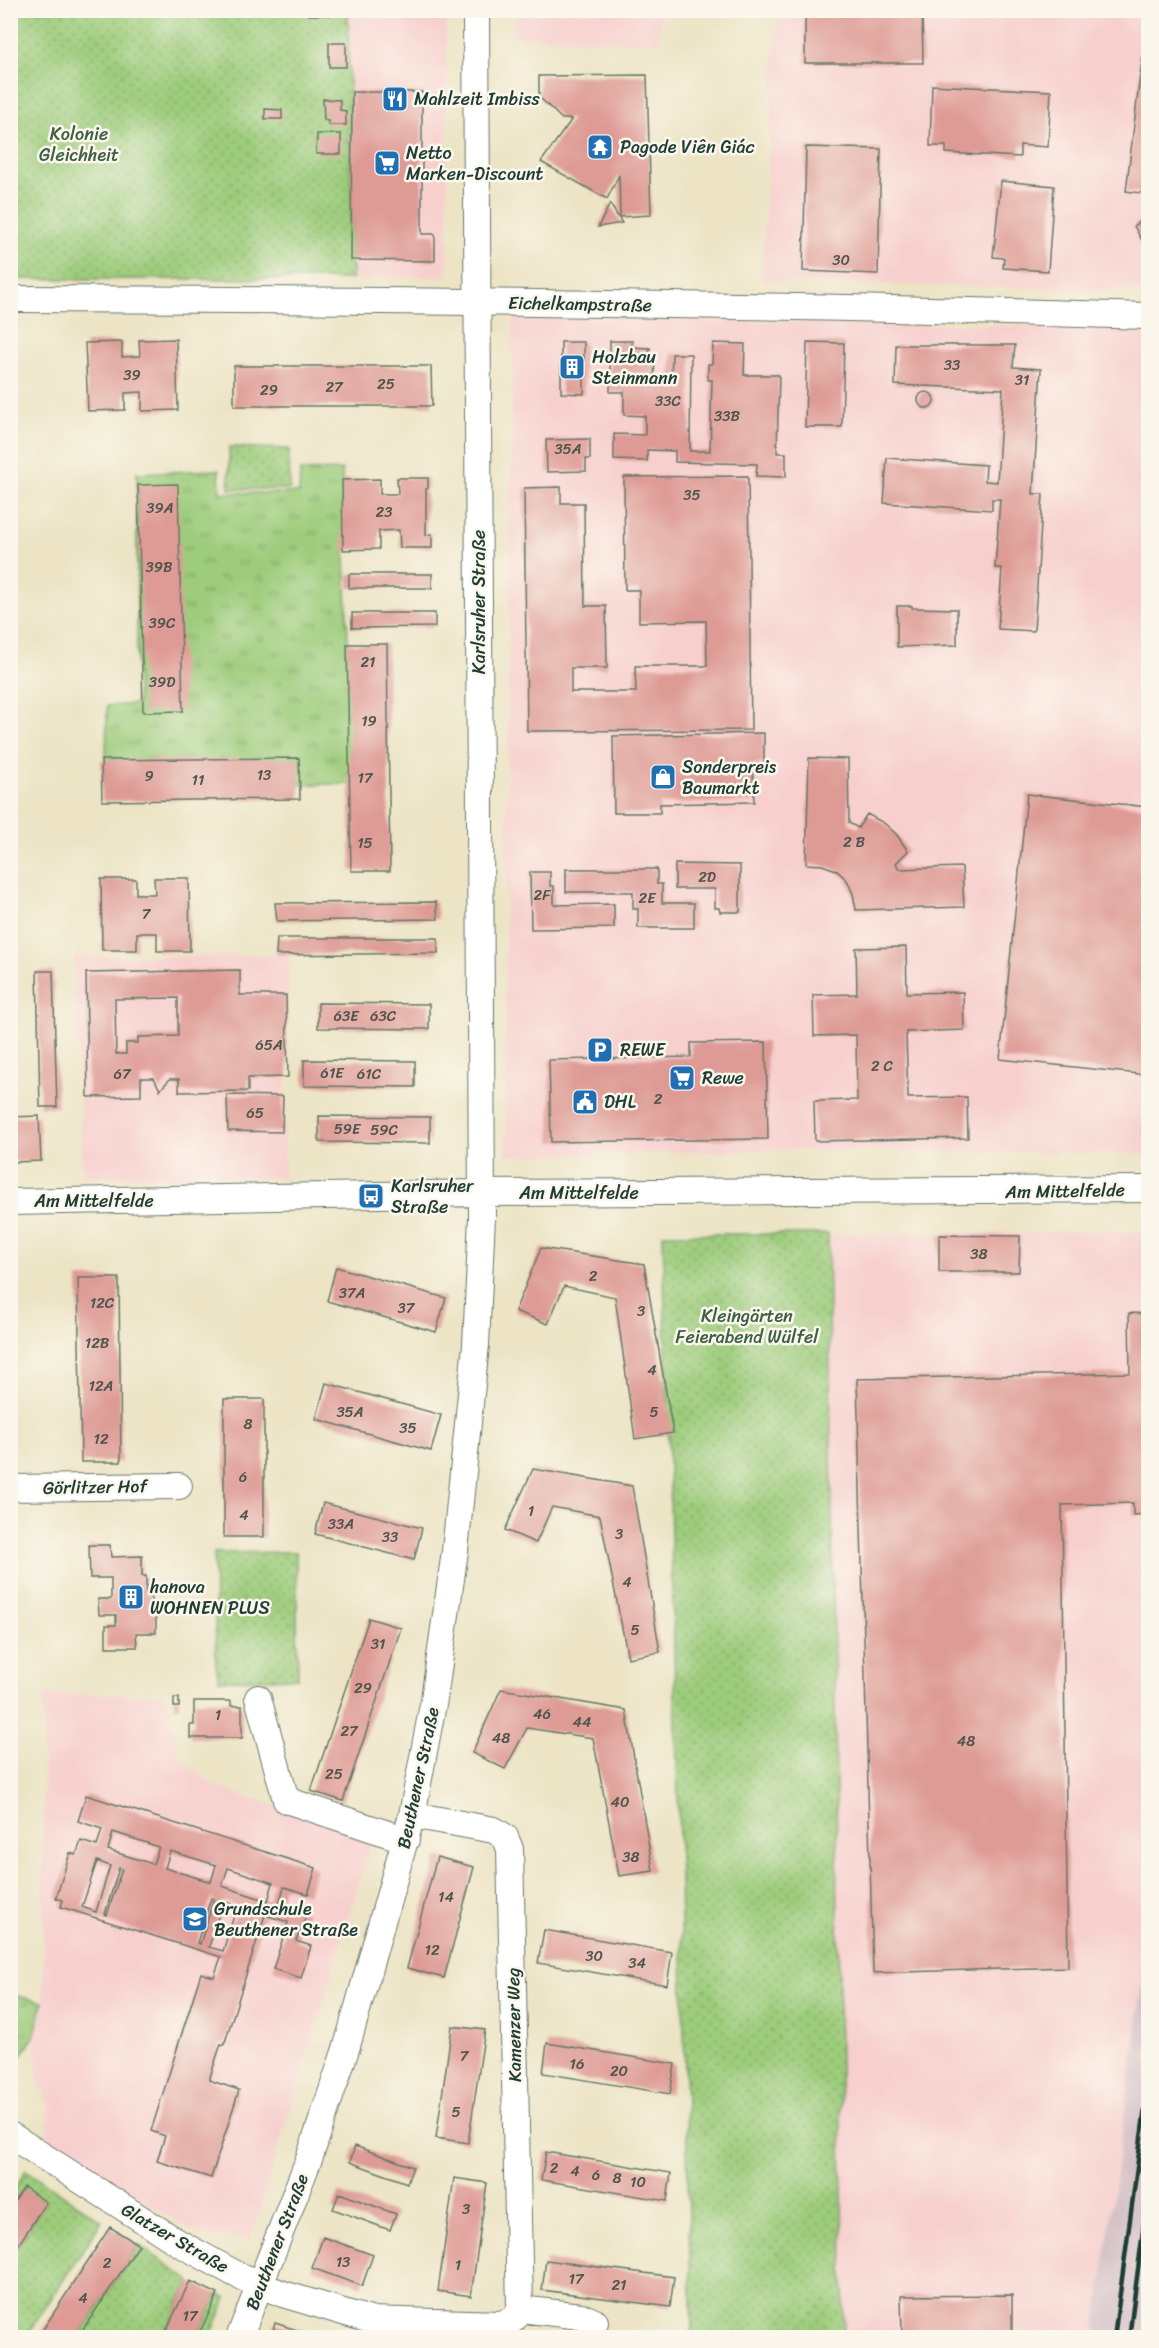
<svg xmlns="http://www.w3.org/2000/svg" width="1159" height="2348" font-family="Sriracha,sans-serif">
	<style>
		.built { fill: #f7d0ce }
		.railway { fill: #d2bec4 }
		.grass { fill: url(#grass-tufts); stroke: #5e8458; stroke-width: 1.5 }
		.park { fill: url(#park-dots); stroke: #5e8458; stroke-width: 1.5 }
		.building { fill: #de9b95; fill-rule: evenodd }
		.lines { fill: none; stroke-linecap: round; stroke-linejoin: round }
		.minor-casing { stroke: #677767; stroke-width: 28 }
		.minor { stroke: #fff; stroke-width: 26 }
		.rail { stroke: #1f3d34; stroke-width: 4.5 }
		.labels { text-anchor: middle; stroke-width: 5; stroke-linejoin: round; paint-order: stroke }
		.number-label { font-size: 15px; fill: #4f544c }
		.poi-label { font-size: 18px; fill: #1f3d34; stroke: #fbf7ec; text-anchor: start }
		.park-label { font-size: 18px; fill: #3e6146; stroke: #fbf7ec }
		.street-label { font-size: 18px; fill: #1f3d34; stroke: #fbf7ec }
	</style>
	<defs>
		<pattern id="grass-tufts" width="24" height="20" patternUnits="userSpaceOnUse" patternTransform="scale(1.5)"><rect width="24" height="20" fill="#9dcc7b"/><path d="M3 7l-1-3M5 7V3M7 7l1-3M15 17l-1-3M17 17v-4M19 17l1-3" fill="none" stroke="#7fa766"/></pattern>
		<pattern id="park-dots" width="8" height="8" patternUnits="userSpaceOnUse" patternTransform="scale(1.5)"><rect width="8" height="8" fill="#9dcc7b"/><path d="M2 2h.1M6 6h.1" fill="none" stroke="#7fa766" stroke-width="1.8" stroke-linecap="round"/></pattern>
	</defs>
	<rect width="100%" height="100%" fill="#fbf7ec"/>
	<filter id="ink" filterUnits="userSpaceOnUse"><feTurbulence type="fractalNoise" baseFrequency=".0167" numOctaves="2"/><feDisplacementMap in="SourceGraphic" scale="12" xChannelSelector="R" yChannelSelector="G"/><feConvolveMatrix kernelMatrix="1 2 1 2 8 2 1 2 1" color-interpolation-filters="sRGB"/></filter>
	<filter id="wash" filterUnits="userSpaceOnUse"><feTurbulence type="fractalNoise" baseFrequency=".008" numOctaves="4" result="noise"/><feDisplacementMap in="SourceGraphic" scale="24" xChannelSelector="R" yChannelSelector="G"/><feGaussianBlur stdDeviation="1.35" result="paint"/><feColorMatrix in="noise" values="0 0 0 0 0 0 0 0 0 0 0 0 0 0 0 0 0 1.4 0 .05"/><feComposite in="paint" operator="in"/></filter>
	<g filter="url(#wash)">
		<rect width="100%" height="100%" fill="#ece4c5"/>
		<path class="built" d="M348,11H446L448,276L352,279Z
			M514,11H662L659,43L513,36Z
			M777,11H1148V291L761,281Z
			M513,316L1148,328V1154L771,1150L506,1156L505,954Z
			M289,955L284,1178L83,1176L74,957Z
			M1148,1231V1943L1094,2337H844L828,1234Z
			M43,1694L165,1695L180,1758L215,1787L373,1837L250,2241L197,2234L46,2138L49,2107L37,2074L34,2035L43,2002Z"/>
		<path class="railway" d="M1148,1943V2337H1094Z"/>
		<path class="grass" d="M219,470L220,493H299L300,471L342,470L353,784L231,785L106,767L107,706L137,704V473Z
			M10,1994L43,2002L34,2037L15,2065L11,2062Z"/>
		<path class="park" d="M11,11H348L352,279H11Z
			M229,447L289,449L290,489H229Z
			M663,1234H828L844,2337H692Z
			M296,1552L298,1678L219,1680L216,1665L214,1553Z
			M26,2170L102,2221L26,2337H11L10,2258L46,2202L24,2188L16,2199L11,2196Z
			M139,2245L190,2281L163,2337L78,2338Z
			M218,2294L227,2298L210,2337L197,2338Z"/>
		<g id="blocks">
			<path class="building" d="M308,10H345V15H308Z
				M805,10H922L923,63H805Z
				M1147,18H1148V194L1126,191Z
				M329,43H346V67H329Z
				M647,75L651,215L620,217L619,175L607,199L541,162L572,119H562L539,97V76Z
				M932,85L1051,91L1048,147L1020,145V157L946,153V146H930Z
				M352,92H422V234H435V261L351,260Z
				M323,99L340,100V110L346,111V125H328V121L324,120Z
				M265,109L282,110V119H265Z
				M317,134H341V154H316Z
				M806,147L881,149L878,274L803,271Z
				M1001,181L1054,186L1048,271L1003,268L1004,258L993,257Z
				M610,204L622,223L598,227Z
				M1148,215V273H1144L1146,248L1134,226Z
				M176,339L178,410L142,411V392L125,393V410L88,411L85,343L122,342V357L140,356L139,340Z
				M610,341H632V347L650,348L649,356H655L654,382H671L672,354H691L690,451H710L712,380H708V364H712L713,343L745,344L744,375H779L777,453H786V477L756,476L757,464L675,462V451L647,450V461L614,460V434L645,435V416L624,415V392H610Z
				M561,342H584V394L561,393Z
				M807,342L844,343L842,427H805Z
				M896,345H1015L1013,367L1041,369L1033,494H1043L1034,631L998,629L1002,568H995L1000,499H992V510L884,503L887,458L986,465L985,481L997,482L1003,389L895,385Z
				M234,366H431L432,406H234Z
				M918 400a8 8 0 1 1 16 0a8 8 0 1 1-16 0Z
				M590,439V459H586V471L547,472L546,440Z
				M748,476L751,730L527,731L524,488L561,487V503H584L585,606H606L607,668H571V692H636L635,666H707L706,621L639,622V590H625L624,477Z
				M397,478H428V488L426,489V535L432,534V548H400L399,530L379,531V549L343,550L342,480L380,479V494H398Z
				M178,484L183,711L143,712L138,485Z
				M349,574H432V588H349Z
				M897,606H912V608L957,609V645L897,647Z
				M352,613H435V627L352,628Z
				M347,644H387L390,871H351Z
				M764,733V763L753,764L754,802L660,804V813H614L613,736Z
				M299,758L300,799L102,801L101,760Z
				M809,758L848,759L849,823L858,828L867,814L884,823L896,834L908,851L896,863L899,869L962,867L964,907L856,910L853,894L847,880L836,870L822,865L806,864Z
				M1027,794L1148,807V1075L1000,1059Z
				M675,864L740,865V912H720L719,908H715V889H675Z
				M566,869H657V884H662V903H694V928H638V909H633V892H566Z
				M530,872H550V886H554V905L614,904V928L531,929Z
				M154,878H189L190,951H157V933H137V950H102L101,879H136V894H155Z
				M436,902L438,919L277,921L275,903Z
				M277,938H438V953L276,955Z
				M906,947L907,993L963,992L964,1030L906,1032L908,1098L967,1097L968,1138L815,1141L814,1101L857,1100L856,1035L814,1036L813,995L857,994L856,948Z
				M240,970V995H286L288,1077L248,1078V1091L179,1092V1079H170L160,1090L154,1078H141V1096L88,1097L86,973ZM178,998V1036L138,1037V1043H126V1054H116L115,999Z
				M37,971H53L57,1107H40Z
				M318,1003L429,1004V1029L318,1028Z
				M766,1042L768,1139L551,1142L549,1060L691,1057V1043Z
				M304,1060L415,1061V1087L304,1086Z
				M227,1095L283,1096L282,1132L228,1131Z
				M1147,1095H1148V1134L1143,1133Z
				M39,1116L41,1161L13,1162L11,1117Z
				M319,1116L430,1117V1143L319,1142Z
				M939,1235L1020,1236L1019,1272H939Z
				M541,1248L644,1264L673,1433L635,1439L615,1297L564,1286L548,1324L515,1311Z
				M336,1267L446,1298L436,1332L327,1301Z
				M78,1278H119L121,1462H81Z
				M1129,1313L1148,1314V1514L1133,1515V1503L1062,1505L1068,1967L873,1973L857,1379L1130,1373Z
				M326,1383L441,1415L431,1451L316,1419Z
				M224,1399H264V1537H224Z
				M533,1469L632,1486L660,1652L628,1658L600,1516L552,1507L536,1543L505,1530Z
				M323,1503L422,1528L414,1560L315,1534Z
				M89,1545H110L111,1557L142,1556V1576H146V1594H151V1613H156V1633H136L137,1647H106V1625H116V1615H99L98,1599H111V1578H90Z
				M369,1618L401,1628L343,1801L311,1791Z
				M501,1689L626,1710L653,1871L619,1876L593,1738L527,1728L505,1769L472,1753Z
				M174,1698H179V1707H174Z
				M194,1701H231V1706H242V1738H190V1725H194Z
				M86,1795L316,1868L308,1894L284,1887L279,1904L307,1913L296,1941L311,1946L301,1978L273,1969L288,1922L265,1915L224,2045L221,2044L209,2080L239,2090L211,2178L157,2161L165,2136L151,2131L201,1973L214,1977L221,1957L61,1907L63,1900L56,1898L70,1853L76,1855L81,1841L97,1846L102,1829L78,1821ZM113,1832L159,1847L153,1864L108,1850ZM170,1851L216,1865L211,1882L165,1868ZM97,1861L110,1866L96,1912L82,1907ZM119,1868L122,1869L107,1915L105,1914ZM228,1868L273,1883L268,1901L222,1886ZM211,1898L214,1899L200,1944L197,1943ZM223,1901L237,1906L223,1951L209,1947Z
				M437,1857L474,1867L444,1978L407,1968Z
				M544,1930L672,1952L667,1985L538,1963Z
				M452,2026L485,2030L468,2143L436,2138Z
				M547,2043L675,2064L670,2094L543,2073Z
				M355,2146L413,2167L407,2183L350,2162Z
				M546,2152L671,2173L667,2201L541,2180Z
				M454,2178L487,2183L471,2296L438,2291Z
				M24,2187L46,2202L10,2258V2208Z
				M339,2193L396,2214L390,2230L333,2209Z
				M110,2227L139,2245L78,2337H38Z
				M323,2237L373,2255L362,2286L312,2268Z
				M546,2260L674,2277L670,2307L542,2290Z
				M190,2281L218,2294L200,2332L197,2337H163Z
				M1012,2295V2334L902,2335L901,2296Z
				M275,2323L309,2334L308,2337H271Z"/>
		</g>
	</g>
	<g filter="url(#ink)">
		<use href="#blocks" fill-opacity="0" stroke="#677767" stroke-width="1.5"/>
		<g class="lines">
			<g class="minor-casing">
				<path id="minor" d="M10,299C390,300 769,304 1148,316
					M10,1202L481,1193L1148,1189
					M10,1488L179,1486
					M258,1698L286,1800L406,1840
					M412,1815L494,1830L505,1837L510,1849L520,2309
					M10,2135L179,2243L243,2278L283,2294L370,2320L501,2324L514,2319L520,2309L581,2316L595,2322
					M239,2338L309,2159L347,2046L412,1815L434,1699L455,1551L476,1345L482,1217L476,10"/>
			</g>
			<use href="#minor" class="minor"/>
			<path class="rail" d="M1114,2338L1148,2086
				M1129,2338L1148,2193
				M1147,2338L1148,2329"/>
		</g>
	</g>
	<defs>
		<g id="restaurant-square" transform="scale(1.35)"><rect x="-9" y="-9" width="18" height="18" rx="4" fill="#1f6fb2" stroke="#fbf7ec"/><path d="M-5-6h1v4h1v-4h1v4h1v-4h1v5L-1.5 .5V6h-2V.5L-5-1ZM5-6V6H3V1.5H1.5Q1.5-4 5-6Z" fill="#fff"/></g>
		<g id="temple-square" transform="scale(1.35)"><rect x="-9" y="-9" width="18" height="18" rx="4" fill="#1f6fb2" stroke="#fbf7ec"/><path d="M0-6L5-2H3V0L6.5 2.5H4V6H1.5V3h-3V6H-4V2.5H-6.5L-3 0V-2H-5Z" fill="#fff"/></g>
		<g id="supermarket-square" transform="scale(1.35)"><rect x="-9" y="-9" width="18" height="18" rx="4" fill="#1f6fb2" stroke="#fbf7ec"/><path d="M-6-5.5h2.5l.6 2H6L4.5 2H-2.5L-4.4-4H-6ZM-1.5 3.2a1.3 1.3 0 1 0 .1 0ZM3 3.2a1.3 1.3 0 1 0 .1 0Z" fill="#fff"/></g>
		<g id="building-square" transform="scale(1.35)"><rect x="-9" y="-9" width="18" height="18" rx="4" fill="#1f6fb2" stroke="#fbf7ec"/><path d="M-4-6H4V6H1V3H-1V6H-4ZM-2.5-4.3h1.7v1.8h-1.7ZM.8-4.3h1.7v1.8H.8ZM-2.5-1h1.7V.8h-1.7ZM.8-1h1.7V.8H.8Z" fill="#fff"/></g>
		<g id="shop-square" transform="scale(1.35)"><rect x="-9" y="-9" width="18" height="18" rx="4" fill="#1f6fb2" stroke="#fbf7ec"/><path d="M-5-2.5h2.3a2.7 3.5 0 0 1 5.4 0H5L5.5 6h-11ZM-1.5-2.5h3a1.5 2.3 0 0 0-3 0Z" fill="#fff"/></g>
		<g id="parking-square" transform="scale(1.35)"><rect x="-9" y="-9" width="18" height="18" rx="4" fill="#1f6fb2" stroke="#fbf7ec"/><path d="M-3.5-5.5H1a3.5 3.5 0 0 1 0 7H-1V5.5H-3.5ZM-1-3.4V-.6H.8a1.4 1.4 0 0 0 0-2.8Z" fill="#fff"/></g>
		<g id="civic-square" transform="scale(1.35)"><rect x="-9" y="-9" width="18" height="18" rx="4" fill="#1f6fb2" stroke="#fbf7ec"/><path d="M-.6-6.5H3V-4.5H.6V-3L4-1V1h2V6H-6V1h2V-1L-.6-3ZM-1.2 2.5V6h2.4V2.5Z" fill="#fff"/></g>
		<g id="bus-square" transform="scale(1.35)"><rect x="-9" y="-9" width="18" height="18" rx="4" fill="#1f6fb2" stroke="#fbf7ec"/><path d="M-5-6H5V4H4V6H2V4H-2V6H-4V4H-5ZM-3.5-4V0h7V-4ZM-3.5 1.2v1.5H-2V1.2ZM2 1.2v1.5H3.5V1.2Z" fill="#fff"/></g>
		<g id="school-square" transform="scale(1.35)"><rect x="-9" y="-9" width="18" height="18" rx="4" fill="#1f6fb2" stroke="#fbf7ec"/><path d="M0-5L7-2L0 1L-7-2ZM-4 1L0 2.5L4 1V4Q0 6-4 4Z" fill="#fff"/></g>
	</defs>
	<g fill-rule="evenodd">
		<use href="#restaurant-square" x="395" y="99"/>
		<use href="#temple-square" x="600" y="147"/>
		<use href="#supermarket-square" x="387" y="163"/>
		<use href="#building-square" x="572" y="367"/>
		<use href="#shop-square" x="663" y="777"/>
		<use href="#parking-square" x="600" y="1050"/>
		<use href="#supermarket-square" x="682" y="1078"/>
		<use href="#civic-square" x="585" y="1102"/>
		<use href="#bus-square" x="371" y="1196"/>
		<use href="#building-square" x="131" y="1597"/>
		<use href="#school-square" x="195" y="1919"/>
	</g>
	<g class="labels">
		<g class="number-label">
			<text x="841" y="265">30</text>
			<text x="952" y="370">33</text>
			<text x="132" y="380">39</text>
			<text x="1022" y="385">31</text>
			<text x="386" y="389">25</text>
			<text x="334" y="392">27</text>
			<text x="269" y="395">29</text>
			<text x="668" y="406">33C</text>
			<text x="727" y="421">33B</text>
			<text x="568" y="454">35A</text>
			<text x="692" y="500">35</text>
			<text x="160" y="513">39A</text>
			<text x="384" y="517">23</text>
			<text x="159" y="572">39B</text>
			<text x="162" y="628">39C</text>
			<text x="368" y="667">21</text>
			<text x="162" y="687">39D</text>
			<text x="369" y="726">19</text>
			<text x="264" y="780">13</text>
			<text x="149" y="781">9</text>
			<text x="365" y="783">17</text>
			<text x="198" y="785">11</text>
			<text x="854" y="847">2 B</text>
			<text x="365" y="848">15</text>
			<text x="707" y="882">2D</text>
			<text x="542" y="900">2F</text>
			<text x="647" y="903">2E</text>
			<text x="146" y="919">7</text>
			<text x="346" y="1021">63E</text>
			<text x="383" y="1021">63C</text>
			<text x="269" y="1050">65A</text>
			<text x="882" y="1071">2 C</text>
			<text x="332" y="1078">61E</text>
			<text x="122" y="1079">67</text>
			<text x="369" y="1079">61C</text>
			<text x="658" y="1104">2</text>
			<text x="255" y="1118">65</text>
			<text x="347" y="1134">59E</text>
			<text x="384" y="1135">59C</text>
			<text x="979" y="1259">38</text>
			<text x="593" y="1281">2</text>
			<text x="352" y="1298">37A</text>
			<text x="102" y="1308">12C</text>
			<text x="406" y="1313">37</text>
			<text x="641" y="1316">3</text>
			<text x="97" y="1348">12B</text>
			<text x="652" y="1375">4</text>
			<text x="101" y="1391">12A</text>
			<text x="350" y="1417">35A</text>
			<text x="654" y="1417">5</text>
			<text x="248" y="1429">8</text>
			<text x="408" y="1433">35</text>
			<text x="101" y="1444">12</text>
			<text x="243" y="1482">6</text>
			<text x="531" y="1516">1</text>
			<text x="244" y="1520">4</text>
			<text x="341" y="1529">33A</text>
			<text x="619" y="1539">3</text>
			<text x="390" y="1542">33</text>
			<text x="627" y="1587">4</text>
			<text x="635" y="1635">5</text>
			<text x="378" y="1649">31</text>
			<text x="363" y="1693">29</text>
			<text x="542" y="1719">46</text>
			<text x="218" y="1720">1</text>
			<text x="582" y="1727">44</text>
			<text x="349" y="1736">27</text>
			<text x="501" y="1743">48</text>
			<text x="966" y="1746">48</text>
			<text x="334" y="1779">25</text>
			<text x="620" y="1807">40</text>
			<text x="631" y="1862">38</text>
			<text x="446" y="1902">14</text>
			<text x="432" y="1955">12</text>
			<text x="594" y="1961">30</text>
			<text x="637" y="1968">34</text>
			<text x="464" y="2061">7</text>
			<text x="577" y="2069">16</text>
			<text x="619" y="2076">20</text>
			<text x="456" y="2117">5</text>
			<text x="554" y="2173">2</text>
			<text x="575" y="2176">4</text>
			<text x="596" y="2180">6</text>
			<text x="617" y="2183">8</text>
			<text x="638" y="2187">10</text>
			<text x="466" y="2214">3</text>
			<text x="343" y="2267">13</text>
			<text x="107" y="2268">2</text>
			<text x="458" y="2270">1</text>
			<text x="576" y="2284">17</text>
			<text x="619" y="2290">21</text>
			<text x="83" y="2303">4</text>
			<text x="190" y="2321">17</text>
		</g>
		<g class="poi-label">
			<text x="414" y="105">Mahlzeit Imbiss</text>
			<text x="620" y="153">Pagode Viên Giác</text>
			<text x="406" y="159">Netto<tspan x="406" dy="21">Marken-Discount</tspan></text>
			<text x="592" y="363">Holzbau<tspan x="592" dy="21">Steinmann</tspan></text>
			<text x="682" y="773">Sonderpreis<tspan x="682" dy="21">Baumarkt</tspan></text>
			<text x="620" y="1056">REWE</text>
			<text x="702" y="1084">Rewe</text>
			<text x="604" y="1108">DHL</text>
			<text x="391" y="1192">Karlsruher<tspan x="391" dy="21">Straße</tspan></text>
			<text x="150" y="1593">hanova<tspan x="150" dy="21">WOHNEN PLUS</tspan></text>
			<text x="214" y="1915">Grundschule<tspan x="214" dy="21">Beuthener Straße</tspan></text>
		</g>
		<g class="park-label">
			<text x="79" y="140">Kolonie<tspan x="79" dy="21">Gleichheit</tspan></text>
			<text x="747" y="1322">Kleingärten<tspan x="747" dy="21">Feierabend Wülfel</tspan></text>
		</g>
		<g class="street-label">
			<text transform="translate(580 304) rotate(1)" y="6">Eichelkampstraße</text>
			<text transform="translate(479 602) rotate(-90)" y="6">Karlsruher Straße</text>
			<text transform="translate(1065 1191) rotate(-1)" y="6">Am Mittelfelde</text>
			<text x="579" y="1199">Am Mittelfelde</text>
			<text x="94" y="1207">Am Mittelfelde</text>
			<text transform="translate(95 1487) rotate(-1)" y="6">Görlitzer Hof</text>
			<text transform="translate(418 1778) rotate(-78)" y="6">Beuthener Straße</text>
			<text transform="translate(514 2025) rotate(-91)" y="6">Kamenzer Weg</text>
			<text transform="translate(175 2238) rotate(30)" y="6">Glatzer Straße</text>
			<text transform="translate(277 2242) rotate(-69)" y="6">Beuthener Straße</text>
		</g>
	</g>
	<rect width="1159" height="2348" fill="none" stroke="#fbf7ec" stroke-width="36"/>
</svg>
